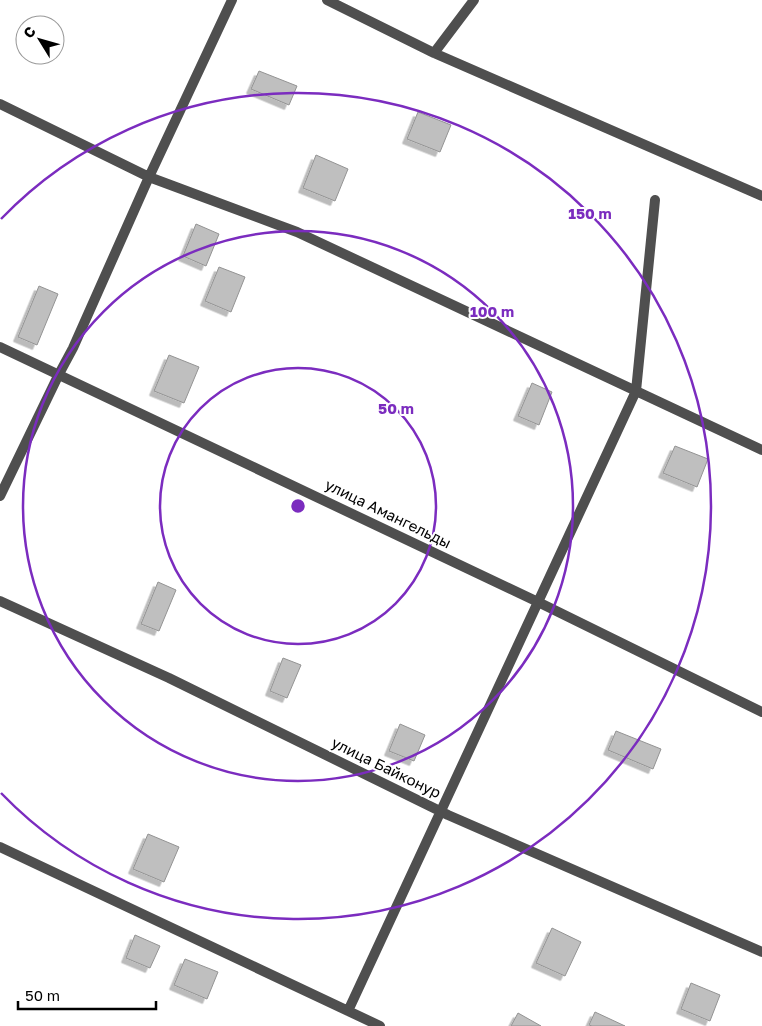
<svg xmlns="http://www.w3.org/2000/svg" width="762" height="1026" font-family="'Golos Text',sans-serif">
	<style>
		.building { fill: #bfbfbf; stroke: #939393; filter: url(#shadow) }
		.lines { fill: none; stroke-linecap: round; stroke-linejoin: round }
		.minor { stroke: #4f4f4f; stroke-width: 10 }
		.ring { fill: none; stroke: #7b2cbf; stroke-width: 2.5 }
		.labels { text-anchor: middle; stroke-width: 4; stroke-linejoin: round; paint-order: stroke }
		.street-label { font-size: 15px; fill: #000; stroke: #fff }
		.centre { fill: #7b2cbf; stroke: #fff; stroke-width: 2.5 }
		.ring-label { font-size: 15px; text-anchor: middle; font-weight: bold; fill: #7b2cbf; stroke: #fff; stroke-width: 4; stroke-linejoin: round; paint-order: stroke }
	</style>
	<defs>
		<filter id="shadow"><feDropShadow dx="-4.5" dy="4.5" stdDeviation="0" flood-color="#0004"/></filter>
	</defs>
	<rect width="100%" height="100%" fill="#fff"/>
	<path class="building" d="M259,71L297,86L289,105L251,89Z
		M418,112L451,125L440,152L407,139Z
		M316,155L348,169L335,201L303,188Z
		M196,224L219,234L206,266L183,256Z
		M219,267L245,277L231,312L205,301Z
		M39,286L58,294L37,345L18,337Z
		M169,355L199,367L184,403L154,391Z
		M532,383L552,392L539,425L518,416Z
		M675,446L708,459L697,487L663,473Z
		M158,582L176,590L159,631L141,624Z
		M283,658L301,665L287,698L270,691Z
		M400,724L425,735L414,761L389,751Z
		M616,731L661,749L653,769L608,750Z
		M148,834L179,847L164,882L133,869Z
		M552,928L581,942L565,976L536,963Z
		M135,935L160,946L150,968L126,958Z
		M185,959L218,972L207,999L174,985Z
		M691,983L720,995L710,1021L681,1009Z
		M595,1012L625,1026H592L589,1025Z
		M518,1013L541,1026H511Z"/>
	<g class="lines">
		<path class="minor" d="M327,0L434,53L762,196
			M434,53L474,0
			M0,104L149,177L297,232L762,450
			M0,347L538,602L762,712
			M0,496L59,374L73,348L149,177L232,0
			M0,601L169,678L448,815L762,952
			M0,847L380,1026
			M348,1011L636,391L655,200"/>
	</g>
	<g class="ring">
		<circle cx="298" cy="506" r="138"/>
		<circle cx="298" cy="506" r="275"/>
		<path d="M1 219A413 413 0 1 1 1 793"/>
	</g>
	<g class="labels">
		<g class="street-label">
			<text transform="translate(388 514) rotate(26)" y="5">улица Амангельды</text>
			<text transform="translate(386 768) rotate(26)" y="5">улица Байконур</text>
		</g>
	</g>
	<circle cx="298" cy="506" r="8" class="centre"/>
	<g class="ring-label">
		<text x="590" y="219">150 m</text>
		<text x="492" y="317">100 m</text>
		<text x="396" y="414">50 m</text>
	</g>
	<g transform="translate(40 40) rotate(307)"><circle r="24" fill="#ffffff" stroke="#999999"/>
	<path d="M0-4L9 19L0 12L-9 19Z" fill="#000000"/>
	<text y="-8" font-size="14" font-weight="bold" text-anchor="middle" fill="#000000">С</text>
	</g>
	<path d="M18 1001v8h138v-8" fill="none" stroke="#000000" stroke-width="2.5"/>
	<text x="25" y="1001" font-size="15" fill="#000000" stroke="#ffffff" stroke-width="4" paint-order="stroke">50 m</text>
</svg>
